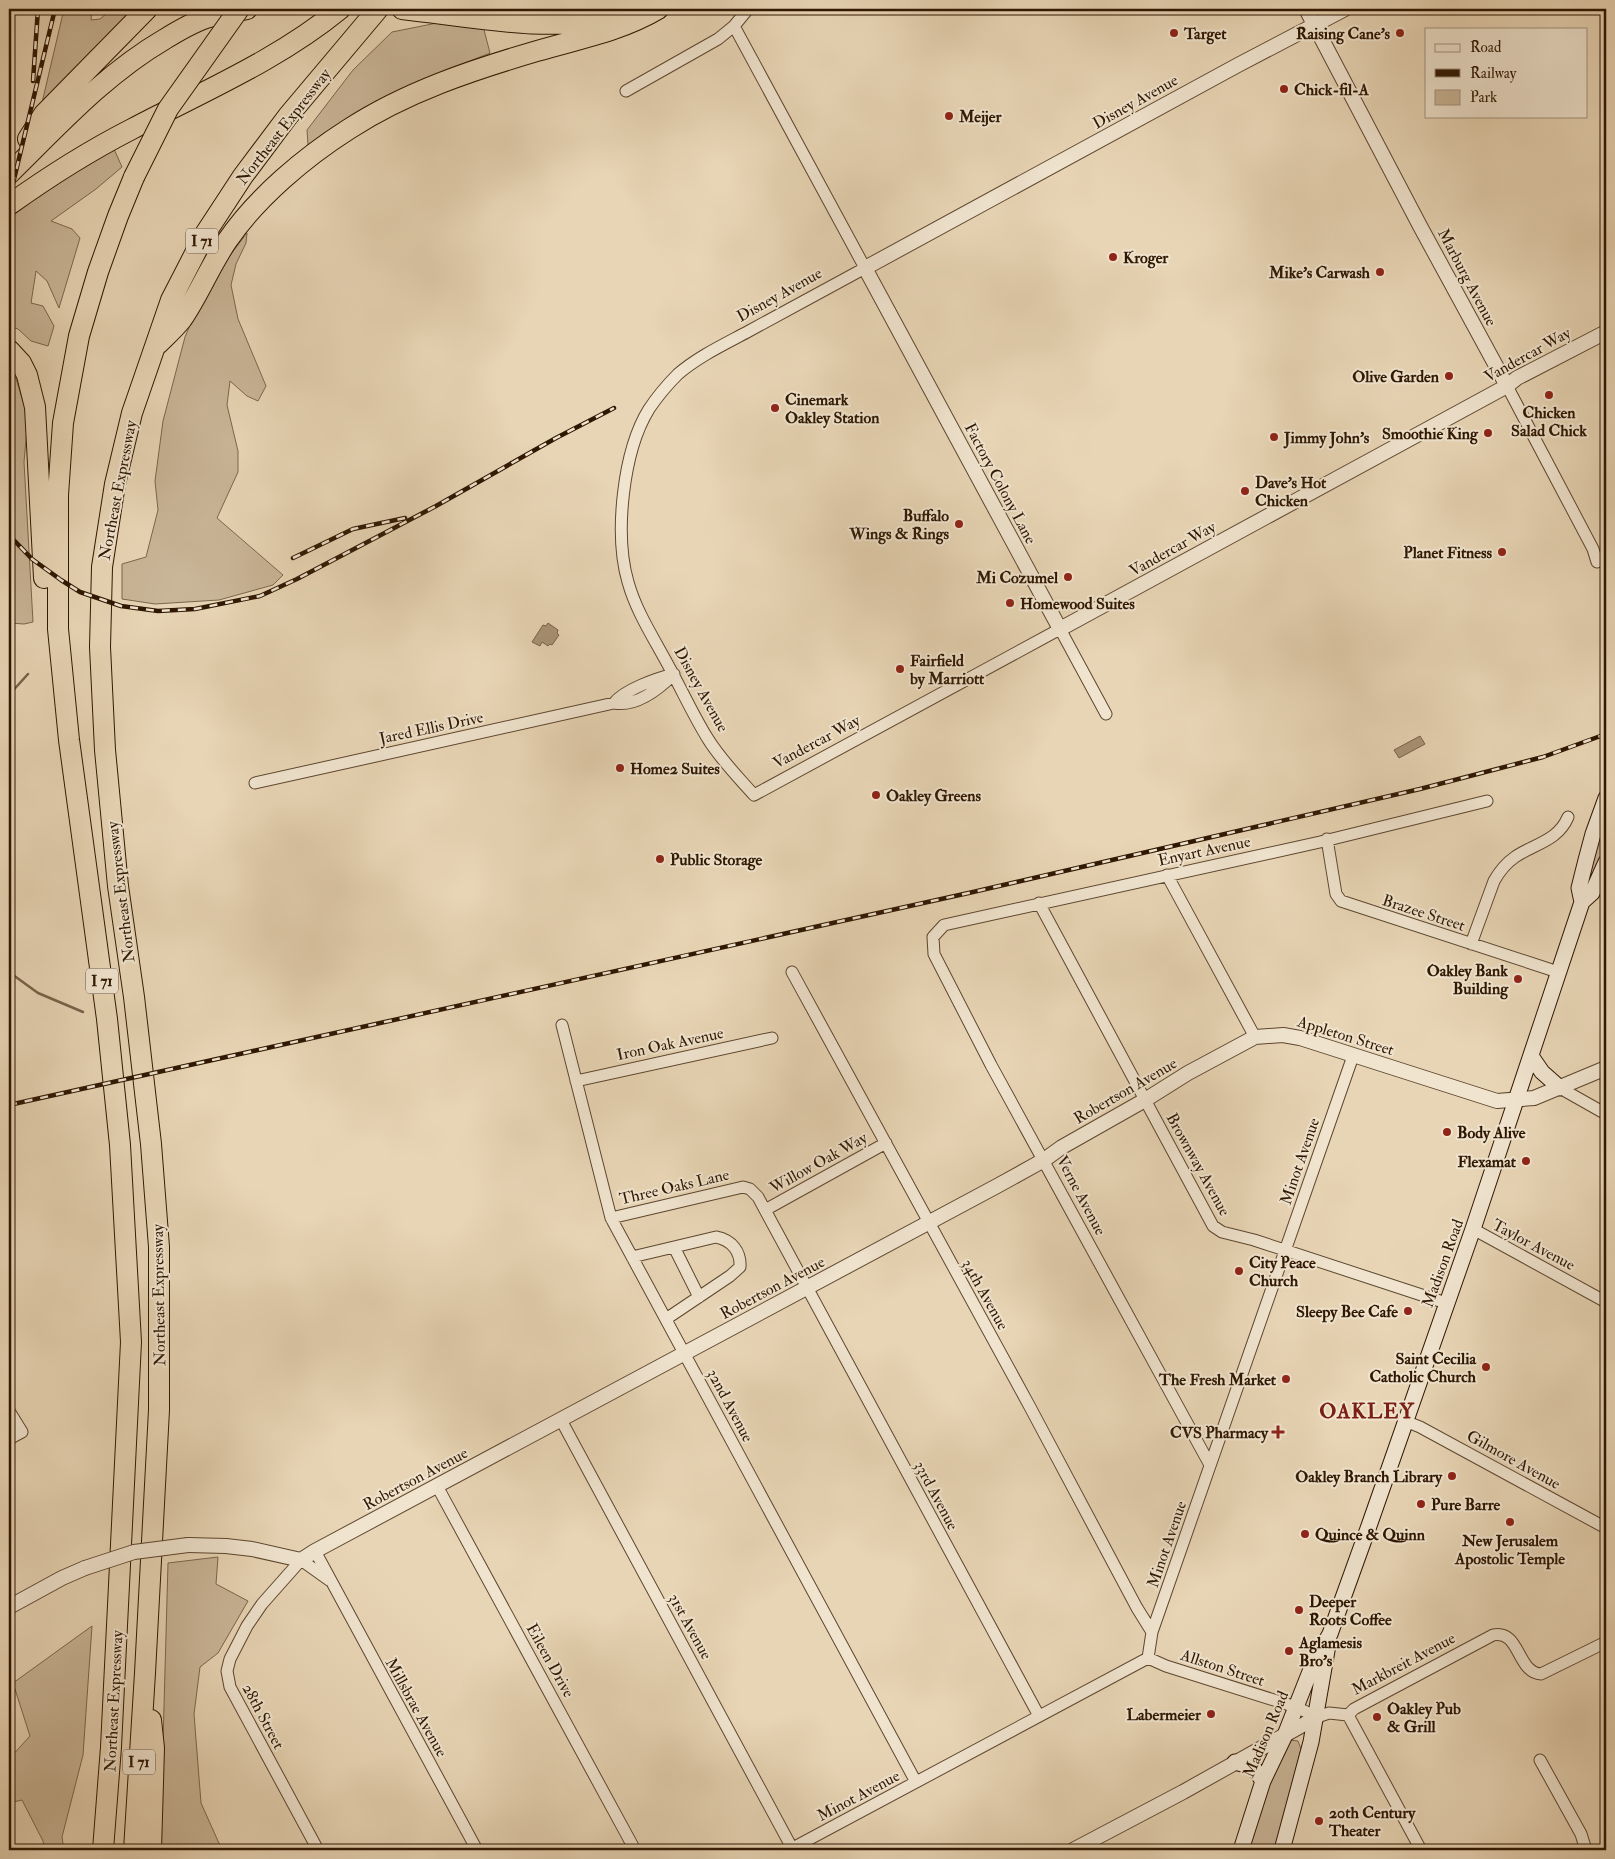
<svg xmlns="http://www.w3.org/2000/svg" width="1615" height="1859" font-family="'IM FELL Double Pica',serif">
	<style>
		.green { fill: #c9b597; stroke: #7c664c }
		.water { fill: #a99478; stroke: #786249 }
		.lines { fill: none; stroke-linecap: round; stroke-linejoin: round }
		.stream { stroke: #786249; stroke-width: 2.5 }
		.minor-casing { stroke: #5d462f; stroke-width: 13 }
		.tertiary-casing { stroke: #5d462f; stroke-width: 16 }
		.secondary-casing { stroke: #2f1702; stroke-width: 17 }
		.motorway-casing { stroke: #2f1702; stroke-width: 22 }
		.minor { stroke: #f0e4cf; stroke-width: 11 }
		.tertiary { stroke: #f0e4cf; stroke-width: 14 }
		.secondary { stroke: #f0e4cf; stroke-width: 15 }
		.motorway { stroke: #e8d5b5; stroke-width: 20 }
		.rail-casing { stroke: #2f1702; stroke-width: 4.5 }
		.rail { stroke: #f0e4cf; stroke-width: 2.5; stroke-dasharray: 8; stroke-linecap: butt }
		.tertiary-bridge-casing { stroke: #5d462f; stroke-width: 16; stroke-linecap: butt }
		.motorway-bridge-casing { stroke: #2f1702; stroke-width: 22; stroke-linecap: butt }
		.tertiary-bridge { stroke: #f0e4cf; stroke-width: 14 }
		.motorway-bridge { stroke: #e8d5b5; stroke-width: 20 }
		.poi-dot { fill: #8f2418; stroke: #f0e4cf; stroke-width: 2 }
		.labels { text-anchor: middle; stroke-width: 4; stroke-linejoin: round; paint-order: stroke }
		.shield { fill: #f0e4cf; stroke: #695440; stroke-width: 1 }
		.shield-label { font-size: 15px; font-weight: bold; fill: #2f1702 }
		.poi-label { font-size: 16px; font-weight: bold; fill: #2f1702; stroke: #f0e4cf; text-anchor: start }
		.street-label { font-size: 16px; fill: #2f1702; stroke: #f0e4cf }
		.district-label { font-size: 21px; font-weight: bold; letter-spacing: 1px; fill: #7a1f14; stroke: #f0e4cf }
	</style>
	<rect width="100%" height="100%" fill="#e8d5b5"/>
	<filter id="stains"><feTurbulence type="fractalNoise" baseFrequency=".004" numOctaves="4"/><feColorMatrix values="0 0 0 0 .2 0 0 0 0 .09 0 0 0 0 .02 0 0 0 .5 -.17"/></filter>
	<radialGradient id="worn" r=".72"><stop offset=".6" stop-color="#630" stop-opacity="0"/><stop offset="1" stop-color="#630" stop-opacity=".3"/></radialGradient>
	<path class="green" d="M64,9H92L91,20L100,19L112,9H137L41,107Z
		M437,23L483,26L490,53L415,83L365,109L308,145L307,130L353,70L392,32Z
		M114,149L122,167L96,189L51,221L72,229L80,238L59,308L47,281L36,271L31,303L43,306L54,326L48,346L31,341L18,329L9,326V213L17,205Z
		M247,233L246,243L236,264L231,285L238,319L266,386L258,401L247,396L230,381L227,405L238,451V472L217,518L283,575L273,585L219,600L155,604L122,599V564L146,557L158,510L155,481L163,421L185,337L207,285Z
		M9,363L13,369L28,417L24,462L33,622L24,624L9,623Z
		M1606,811V848L1589,888L1585,887Z
		M218,1557L216,1584L248,1601L218,1653L200,1667L194,1714L201,1803L222,1850H160L168,1563Z
		M92,1626L83,1755L62,1837L64,1850H44L43,1841L22,1800L9,1803V1759L30,1736L13,1683Z
		M1290,1740L1298,1741L1301,1749L1294,1776V1796L1276,1850H1248L1258,1814L1285,1744Z"/>
	<path class="water" d="M548,623L558,630L557,633L559,635L552,645L550,644L548,646L542,642L540,646L532,642L543,625L546,626Z
		M1420,736L1425,744L1399,758L1394,750Z"/>
	<g class="lines">
		<path class="stream" d="M9,695L28,674
			M9,972L38,993L83,1012"/>
		<g class="minor-casing">
			<path id="minor" d="M734,26L865,268C826,289 788,310 749,331C725,344 699,356 678,374C668,384 657,397 649,409C623,451 614,534 628,582C636,611 653,637 667,663C681,688 693,715 708,739C721,760 738,777 754,795L1060,629L1106,714
				M626,91L718,39L734,26L748,9
				M1507,386L1593,549L1597,562
				M614,703C624,690 657,678 674,674
				M255,783L614,703C636,707 659,689 674,674
				M1327,839L1336,894L1341,901L1558,972
				M1167,875L1255,1037
				M1039,903L1213,1226L1222,1232L1254,1240L1446,1303
				M1471,944L1494,881C1499,872 1505,864 1515,857C1534,844 1558,841 1568,817
				M792,972L1030,1407L1137,1608L1152,1632
				M562,1025L611,1218L916,1782
				M576,1081L772,1038
				M1560,1088L1606,1114
				M765,1210L886,1143
				M611,1218L743,1187L750,1189L758,1197L1039,1716
				M1473,1229L1606,1302
				M632,1257L674,1247
				M666,1319L730,1276L740,1267C741,1252 732,1240 716,1237L674,1247L699,1297
				M9,1411L22,1432L9,1439
				M561,1420L792,1848
				M1405,1421L1420,1427L1606,1528
				M1210,1465L991,1065L934,954L933,937L944,925L1320,842L1487,801
				M437,1486L635,1850
				M315,1551L477,1850
				M1148,1658L1152,1632L1353,1056
				M1148,1658L1166,1666L1296,1707L1317,1717L1329,1713L1348,1715
				M1348,1715L1354,1709L1493,1635C1520,1629 1517,1673 1541,1674L1606,1642
				M1348,1715L1421,1850
				M1540,1760L1581,1834L1586,1850
				M318,1850L230,1687L227,1671L230,1659L247,1626L262,1604L301,1560L329,1580
				M789,1850L1148,1658"/>
		</g>
		<g class="tertiary-casing">
			<path id="tertiary" d="M1306,9L1420,226L1507,386
				M1345,9L1238,65L865,268L1060,629L1507,386L1517,378L1606,332
				M188,1545L226,1546L252,1549L301,1560L315,1551L997,1186L1044,1160L1062,1147L1145,1100L1188,1073L1255,1037L1283,1035L1300,1038L1497,1101L1534,1098L1606,1068
				M9,1607L62,1578L85,1568
				M1073,1850L1183,1792L1317,1717"/>
		</g>
		<g class="secondary-casing">
			<path id="secondary" d="M1582,902L1579,888L1586,860L1593,834L1606,798
				M1531,1056L1542,1072L1560,1088
				M1235,1762L1253,1767L1263,1781
				M1241,1850L1263,1781L1285,1735L1313,1664L1330,1634L1370,1523L1473,1229L1582,902L1592,893L1606,862
				M1282,1850L1311,1742L1328,1645"/>
		</g>
		<g class="motorway-casing">
			<path id="motorway" d="M402,9C474,17 547,33 618,17
				M28,139L44,114L147,9
				M9,174C58,126 105,74 165,39C178,31 191,23 206,18C219,14 233,11 247,9
				M9,205C48,177 89,151 132,129C202,92 278,60 340,9
				M158,344C166,336 175,328 182,319C199,294 210,266 227,241C257,197 305,157 349,129C406,92 472,70 537,51C578,39 621,31 658,9
				M9,350L21,363L27,375L35,407L44,578
				M151,1720L154,1748L151,1850
				M103,1850L111,1747L131,1342L120,1145L107,1019L69,740L58,629V495L63,423L79,336L98,272L118,216L134,177
				M134,1850L145,1673L159,1410V1247L151,1144L134,997L118,886L105,750L100,647L102,567L115,484L132,413L171,300L205,234L243,176L288,116L378,9"/>
		</g>
		<use href="#minor" class="minor"/>
		<use href="#tertiary" class="tertiary"/>
		<use href="#secondary" class="secondary"/>
		<use href="#motorway" class="motorway"/>
		<g class="rail-casing">
			<path id="rail" d="M33,81L38,9
				M9,200L55,9
				M9,535L32,559L61,580L80,592L121,606L158,611L195,609L260,596L297,579L436,506L556,438L614,408
				M293,558L353,529L405,518
				M9,1105L973,892L1420,789L1543,757L1606,734"/>
		</g>
		<use href="#rail" class="rail"/>
		<g class="tertiary-bridge-casing">
			<path id="tertiary-bridge" d="M85,1568L134,1552L188,1545"/>
		</g>
		<g class="motorway-bridge-casing">
			<path id="motorway-bridge" d="M134,177L168,109L239,9"/>
		</g>
		<use href="#tertiary-bridge" class="tertiary-bridge"/>
		<use href="#motorway-bridge" class="motorway-bridge"/>
	</g>
	<g class="poi-dot">
		<circle cx="1174" cy="33" r="5"/>
		<circle cx="1400" cy="33" r="5"/>
		<circle cx="1284" cy="89" r="5"/>
		<circle cx="949" cy="116" r="5"/>
		<circle cx="1113" cy="257" r="5"/>
		<circle cx="1380" cy="272" r="5"/>
		<circle cx="1449" cy="376" r="5"/>
		<circle cx="1549" cy="395" r="5"/>
		<circle cx="775" cy="408" r="5"/>
		<circle cx="1488" cy="433" r="5"/>
		<circle cx="1274" cy="437" r="5"/>
		<circle cx="1245" cy="491" r="5"/>
		<circle cx="959" cy="524" r="5"/>
		<circle cx="1502" cy="552" r="5"/>
		<circle cx="1068" cy="577" r="5"/>
		<circle cx="1010" cy="603" r="5"/>
		<circle cx="900" cy="669" r="5"/>
		<circle cx="620" cy="768" r="5"/>
		<circle cx="876" cy="795" r="5"/>
		<circle cx="660" cy="859" r="5"/>
		<circle cx="1518" cy="979" r="5"/>
		<circle cx="1447" cy="1132" r="5"/>
		<circle cx="1526" cy="1161" r="5"/>
		<circle cx="1239" cy="1271" r="5"/>
		<circle cx="1408" cy="1311" r="5"/>
		<circle cx="1486" cy="1367" r="5"/>
		<circle cx="1286" cy="1379" r="5"/>
		<path d="M1275.5 1424.5h5v5h5v5h-5v5h-5v-5h-5v-5h5z"/>
		<circle cx="1452" cy="1476" r="5"/>
		<circle cx="1421" cy="1504" r="5"/>
		<circle cx="1510" cy="1522" r="5"/>
		<circle cx="1305" cy="1534" r="5"/>
		<circle cx="1299" cy="1610" r="5"/>
		<circle cx="1289" cy="1651" r="5"/>
		<circle cx="1211" cy="1714" r="5"/>
		<circle cx="1377" cy="1717" r="5"/>
		<circle cx="1319" cy="1821" r="5"/>
	</g>
	<g class="labels">
		<g class="shield">
			<rect x="186" y="228.5" width="32" height="25" rx="4"/>
			<rect x="86" y="968.5" width="32" height="25" rx="4"/>
			<rect x="123" y="1749.5" width="32" height="25" rx="4"/>
		</g>
		<g class="shield-label">
			<text x="202" y="246">I 71</text>
			<text x="102" y="986">I 71</text>
			<text x="139" y="1767">I 71</text>
		</g>
		<g class="poi-label">
			<text x="1184" y="39">Target</text>
			<text x="1390" y="39" text-anchor="end">Raising Cane's</text>
			<text x="1294" y="95">Chick-fil-A</text>
			<text x="959" y="122">Meijer</text>
			<text x="1123" y="263">Kroger</text>
			<text x="1370" y="278" text-anchor="end">Mike's Carwash</text>
			<text x="1439" y="382" text-anchor="end">Olive Garden</text>
			<text x="785" y="405">Cinemark<tspan x="785" dy="18">Oakley Station</tspan></text>
			<text x="1549" y="418" text-anchor="middle">Chicken<tspan x="1549" dy="18">Salad Chick</tspan></text>
			<text x="1478" y="439" text-anchor="end">Smoothie King</text>
			<text x="1284" y="443">Jimmy John's</text>
			<text x="1255" y="488">Dave's Hot<tspan x="1255" dy="18">Chicken</tspan></text>
			<text x="949" y="521" text-anchor="end">Buffalo<tspan x="949" dy="18">Wings &amp; Rings</tspan></text>
			<text x="1492" y="558" text-anchor="end">Planet Fitness</text>
			<text x="1058" y="583" text-anchor="end">Mi Cozumel</text>
			<text x="1020" y="609">Homewood Suites</text>
			<text x="910" y="666">Fairfield<tspan x="910" dy="18">by Marriott</tspan></text>
			<text x="630" y="774">Home2 Suites</text>
			<text x="886" y="801">Oakley Greens</text>
			<text x="670" y="865">Public Storage</text>
			<text x="1508" y="976" text-anchor="end">Oakley Bank<tspan x="1508" dy="18">Building</tspan></text>
			<text x="1457" y="1138">Body Alive</text>
			<text x="1516" y="1167" text-anchor="end">Flexamat</text>
			<text x="1249" y="1268">City Peace<tspan x="1249" dy="18">Church</tspan></text>
			<text x="1398" y="1317" text-anchor="end">Sleepy Bee Cafe</text>
			<text x="1476" y="1364" text-anchor="end">Saint Cecilia<tspan x="1476" dy="18">Catholic Church</tspan></text>
			<text x="1276" y="1385" text-anchor="end">The Fresh Market</text>
			<text x="1268" y="1438" text-anchor="end">CVS Pharmacy</text>
			<text x="1442" y="1482" text-anchor="end">Oakley Branch Library</text>
			<text x="1431" y="1510">Pure Barre</text>
			<text x="1315" y="1540">Quince &amp; Quinn</text>
			<text x="1510" y="1546" text-anchor="middle">New Jerusalem<tspan x="1510" dy="18">Apostolic Temple</tspan></text>
			<text x="1309" y="1607">Deeper<tspan x="1309" dy="18">Roots Coffee</tspan></text>
			<text x="1299" y="1648">Aglamesis<tspan x="1299" dy="18">Bro's</tspan></text>
			<text x="1387" y="1714">Oakley Pub<tspan x="1387" dy="18">&amp; Grill</tspan></text>
			<text x="1201" y="1720" text-anchor="end">Labermeier</text>
			<text x="1329" y="1818">20th Century<tspan x="1329" dy="18">Theater</tspan></text>
		</g>
		<g class="street-label">
			<text transform="translate(1135 101) rotate(-29)" y="6">Disney Avenue</text>
			<text transform="translate(283 126) rotate(-52)" y="6">Northeast Expressway</text>
			<text transform="translate(1468 277) rotate(62)" y="6">Marburg Avenue</text>
			<text transform="translate(779 294) rotate(-29)" y="6">Disney Avenue</text>
			<text transform="translate(1527 354) rotate(-29)" y="6">Vandercar Way</text>
			<text transform="translate(1001 483) rotate(62)" y="6">Factory Colony Lane</text>
			<text transform="translate(117 490) rotate(-79)" y="6">Northeast Expressway</text>
			<text transform="translate(1172 548) rotate(-29)" y="6">Vandercar Way</text>
			<text transform="translate(702 689) rotate(61)" y="6">Disney Avenue</text>
			<text transform="translate(431 727) rotate(-12)" y="6">Jared Ellis Drive</text>
			<text transform="translate(816 741) rotate(-28)" y="6">Vandercar Way</text>
			<text transform="translate(1204 850) rotate(-12)" y="6">Enyart Avenue</text>
			<text transform="translate(120 892) rotate(-97)" y="6">Northeast Expressway</text>
			<text transform="translate(1424 912) rotate(18)" y="6">Brazee Street</text>
			<text transform="translate(1346 1035) rotate(17)" y="6">Appleton Street</text>
			<text transform="translate(670 1043) rotate(-12)" y="6">Iron Oak Avenue</text>
			<text transform="translate(1125 1090) rotate(-30)" y="6">Robertson Avenue</text>
			<text transform="translate(1299 1161) rotate(-71)" y="6">Minot Avenue</text>
			<text transform="translate(818 1162) rotate(-29)" y="6">Willow Oak Way</text>
			<text transform="translate(1199 1164) rotate(61)" y="6">Brownway Avenue</text>
			<text transform="translate(674 1186) rotate(-13)" y="6">Three Oaks Lane</text>
			<text transform="translate(1082 1195) rotate(62)" y="6">Verne Avenue</text>
			<text transform="translate(1534 1244) rotate(28)" y="6">Taylor Avenue</text>
			<text transform="translate(1442 1263) rotate(-70)" y="6">Madison Road</text>
			<text transform="translate(772 1287) rotate(-28)" y="6">Robertson Avenue</text>
			<text transform="translate(986 1294) rotate(61)" y="6">34th Avenue</text>
			<text transform="translate(158 1295) rotate(-91)" y="6">Northeast Expressway</text>
			<text transform="translate(731 1405) rotate(62)" y="6">32nd Avenue</text>
			<text transform="translate(1514 1459) rotate(29)" y="6">Gilmore Avenue</text>
			<text transform="translate(415 1478) rotate(-28)" y="6">Robertson Avenue</text>
			<text transform="translate(937 1495) rotate(62)" y="6">33rd Avenue</text>
			<text transform="translate(1166 1544) rotate(-71)" y="6">Minot Avenue</text>
			<text transform="translate(691 1626) rotate(61)" y="6">31st Avenue</text>
			<text transform="translate(551 1660) rotate(61)" y="6">Eileen Drive</text>
			<text transform="translate(1403 1663) rotate(-28)" y="6">Markbreit Avenue</text>
			<text transform="translate(1223 1667) rotate(18)" y="6">Allston Street</text>
			<text transform="translate(113 1701) rotate(-87)" y="6">Northeast Expressway</text>
			<text transform="translate(417 1707) rotate(61)" y="6">Millsbrae Avenue</text>
			<text transform="translate(264 1716) rotate(62)" y="6">28th Street</text>
			<text transform="translate(1265 1734) rotate(-67)" y="6">Madison Road</text>
			<text transform="translate(858 1795) rotate(-28)" y="6">Minot Avenue</text>
		</g>
		<g class="district-label">
			<text x="1367" y="1418">OAKLEY</text>
		</g>
	</g>
	<rect width="1615" height="1859" fill="none" stroke="#e8d5b5" stroke-width="30"/>
	<rect x="10" y="10" width="1595" height="1839" fill="none" stroke="#2f1702" stroke-width="2.5"/>
	<rect x="15" y="15" width="1585" height="1829" fill="none" stroke="#2f1702"/>
	<rect x="1425" y="28" width="162" height="90" fill="#f0e4cf" stroke="#a3927d"/>
	<rect x="1435" y="44" width="25" height="8" fill="#f0e4cf" stroke="#a3927d"/>
	<text x="1470" y="52" font-size="15" fill="#2f1702">Road</text>
	<rect x="1435" y="69" width="25" height="8" fill="#2f1702" stroke="#a3927d"/>
	<text x="1470" y="78" font-size="15" fill="#2f1702">Railway</text>
	<rect x="1435" y="90" width="25" height="15" fill="#c9b597" stroke="#a3927d"/>
	<text x="1470" y="102" font-size="15" fill="#2f1702">Park</text>
	<rect width="100%" height="100%" filter="url(#stains)"/>
	<rect width="100%" height="100%" fill="url(#worn)"/>
</svg>
